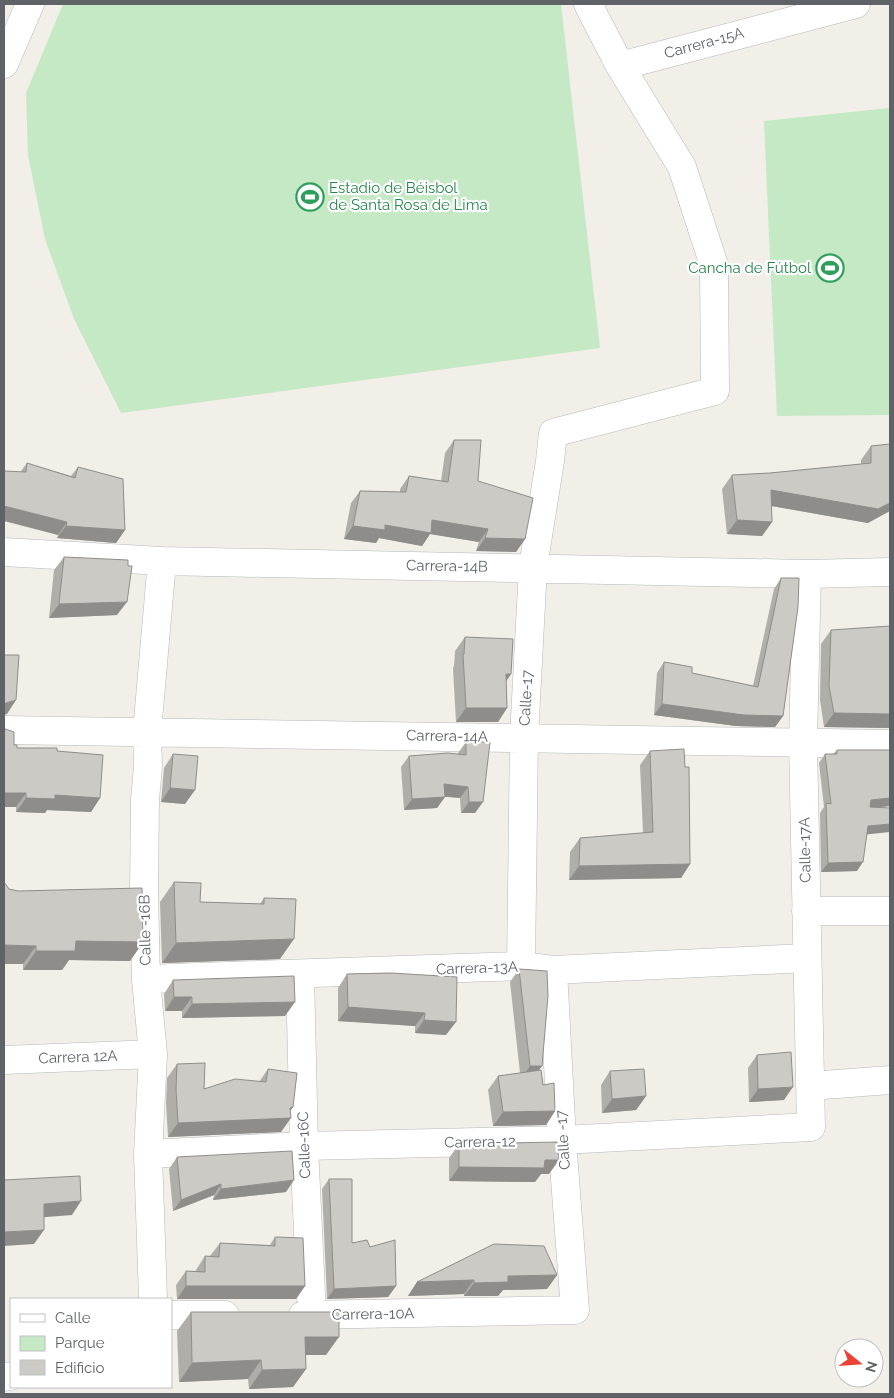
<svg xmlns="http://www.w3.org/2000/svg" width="894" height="1398" font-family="Raleway,sans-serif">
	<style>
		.green { fill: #c5e8c5 }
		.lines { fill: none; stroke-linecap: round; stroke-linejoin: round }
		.minor-casing { stroke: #b5b8bc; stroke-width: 29 }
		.minor { stroke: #fff; stroke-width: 28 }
		.wall { fill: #afaea9 }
		.shaded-wall { fill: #8f8d8a }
		.building { fill: #cccac5; stroke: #8f8d8a }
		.labels { text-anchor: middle; stroke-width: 4.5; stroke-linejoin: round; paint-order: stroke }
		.street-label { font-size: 15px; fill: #5f6368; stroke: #fff }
		.leisure-label { font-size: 15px; fill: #27864d; stroke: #fff; text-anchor: start }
	</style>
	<rect width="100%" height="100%" fill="#f1efe8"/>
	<path class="green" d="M63,4H561L600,348L121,413L74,319L45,239L28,155L26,93Z
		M890,108V415L777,416L764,121Z"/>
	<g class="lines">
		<g class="minor-casing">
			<path id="minor" d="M4,64L30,4
				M620,66L856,4
				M4,552L162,561L807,574L890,572
				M4,730L890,744
				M806,911H890
				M521,966L524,737L533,567L550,461L553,433L715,391L714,265L682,167L620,66L588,4
				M300,974L304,1146L312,1315
				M146,980L169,978L521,966L553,970L807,958
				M4,1060L153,1054
				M810,1086L890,1080
				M148,1154L304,1146L562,1140L811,1127L803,742L807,574
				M153,1299L148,1154L153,1054L146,980L144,891L145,800L148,766L147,732L162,561
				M171,1315H225
				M303,1315L575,1310L562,1140L553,970
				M4,1377L11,1376"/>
		</g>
		<use href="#minor" class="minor"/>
	</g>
	<path class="wall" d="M454,440L478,481L525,539L516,552L476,551L479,542L430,534L422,546L379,538L376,543L344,539L351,503L360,491L400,492V489L409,476L441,481L445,453Z
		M890,444L868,523L771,506L772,522L762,536L727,534L722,489L732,475L770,473L861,464V460L871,446Z
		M27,463L71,476L78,467L125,530L116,543L57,538L58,535L21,471Z
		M64,557L117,615L49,618L54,570Z
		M781,578L783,716L775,727L736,726L654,715L657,673L664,662L692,673L753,686L774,589Z
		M831,630L890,728L824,727L820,700L821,644Z
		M465,637L506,682L507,708L498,722H456L453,668L454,666L455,651Z
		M4,727L14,745L17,748L57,751L100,798L91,812L47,810L45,813L16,812V807H4Z
		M466,742L475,813H461L460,798L445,796L437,808L404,810L401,767L409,756L458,754V753Z
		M837,750H890V806L879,807L867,834L857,871L821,872L820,813L824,807L819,763L825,754H833Z
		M650,751L690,864L681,878L569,880L570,852L580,838L643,833L640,765Z
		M173,754L185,804L161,802L164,768Z
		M174,882L200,902L260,904L264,898L280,959L162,963L160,902Z
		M9,889L143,942L130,961L69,960L62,970H23V964Z
		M519,969L542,1066L538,1070L543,1085L555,1111L546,1125L493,1126L488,1090L498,1076L520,1073L510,982Z
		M391,973L446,1035L415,1033V1026L338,1021V988L347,974Z
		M173,980L285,1016L182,1018V1011H165L164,994Z
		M757,1055L784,1100L749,1102L748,1068Z
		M177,1064L204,1089L259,1082L268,1069L293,1107L290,1111L281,1132L168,1137L166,1103L167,1078Z
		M610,1071L646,1096L636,1110L602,1113L601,1085Z
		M459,1144L549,1174H541L535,1182L449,1181V1158Z
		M177,1157L286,1192L213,1200L214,1195L173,1211L169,1169Z
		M329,1179L352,1243L370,1247L396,1286L388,1297L327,1299L322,1189Z
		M275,1237L305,1286L296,1299H177L176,1285L186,1271H196V1270L205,1256H210L220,1243L270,1245Z
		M557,1275L547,1289L503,1290L498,1296H464V1294L408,1296L417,1282Z
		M191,1312L326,1355H306V1369L293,1387L249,1389L248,1379L179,1382L177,1331Z"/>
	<path class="shaded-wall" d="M771,490L890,503V511L868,523L761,504Z
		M4,506L67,522L58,535L4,521Z
		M432,520L488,529L479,542L430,534L422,546L379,538L376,543L344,539L353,526Z
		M737,520L772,522L762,536L727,534Z
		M66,526L125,530L116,543L57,538Z
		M485,538L525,539L516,552L476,551Z
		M127,602L117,615L49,618L59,604Z
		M506,674H511L502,688Z
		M16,700L7,714L4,715V705L6,703Z
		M662,704L783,716L775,727L736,726L654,715Z
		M466,708H507L498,722H456Z
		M834,713L890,714V728L824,727Z
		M444,784L468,787L460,798L436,796Z
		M170,788L195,790L185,804L161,802Z
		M4,793H26L16,807H4Z
		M55,795L100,798L91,812L47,810L45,813L16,812L26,798Z
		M445,797L437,808L404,810L412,799Z
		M890,798V806L865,809L871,800Z
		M469,802H483L475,813H461Z
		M890,824V832L861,835L868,826Z
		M863,862L857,871L821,872L828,863Z
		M690,864L681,878L569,880L579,866Z
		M294,939L280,959L162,963L176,943Z
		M76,941L143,942L130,961L69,960L62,970H23L36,951Z
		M4,945L36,946L23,964H4Z
		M174,997H192L182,1011H165Z
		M295,1002L285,1016L182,1018L192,1004Z
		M348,1007L425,1013L415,1026L338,1021Z
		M424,1020L456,1022L446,1035L415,1033Z
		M530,1066H542L533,1078L521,1079Z
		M793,1087L784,1100L749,1102L758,1089Z
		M646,1096L636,1110L602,1113L612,1099Z
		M293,1107L285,1118H291L281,1132L168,1137L178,1123Z
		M555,1111L546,1125L493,1126L503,1112Z
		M545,1160H559L549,1174H541L535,1182L449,1181L459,1167Z
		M294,1180L286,1192L213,1200L221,1189Z
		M221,1184L214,1195L173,1211L181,1200Z
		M81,1201L72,1215L34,1218L44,1204Z
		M44,1230L34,1244L4,1246V1232Z
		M557,1275L547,1289L503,1290L498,1296H464L474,1283L508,1276Z
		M474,1280L464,1294L408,1296L417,1282Z
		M186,1286H305L296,1299H177Z
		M396,1286L388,1297L327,1299L334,1289Z
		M305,1337H339L326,1355H292Z
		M261,1360L248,1379L179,1382L192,1363Z
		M306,1369L293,1387L249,1389L262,1370Z"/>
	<path class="building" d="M454,440H481L478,481L533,498L525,539L485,538L488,529L432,520L431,533L385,525V530L353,526L360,491L406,492L409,476L448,482Z
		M890,444V503L878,509L771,490L772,522L737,520L732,475L770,473L871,463V446Z
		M27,463L75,478L78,467L123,479L125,530L66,526L67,522L4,506V471L26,472Z
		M64,557L128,560V566H132L127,602L59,604Z
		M781,578H799L798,607L783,716L744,715L662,704L664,662L692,667V673L758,687Z
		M890,626V714L834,713L829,686L831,630Z
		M465,637L513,639L511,674H506L507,708H466L463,654H464Z
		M4,655H19L16,700L6,703L4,705Z
		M4,727L5,729L14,732V745H17V748H57V751L103,755L100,798L55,795V799L26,798V793H4Z
		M466,742H490L483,802H469L468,787L444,784L445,797L412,799L409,756L448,753L466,755Z
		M684,749L685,767H689L690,864L579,866L580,838L653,832L650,751Z
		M837,750H890V798L871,800L870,807L890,808V824L868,826L863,862L828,863L826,803L831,804L825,754H837Z
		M173,754L198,756L195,790L170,788Z
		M4,882L9,889L18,891L142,888L143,942L76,941L75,951H36V946L4,945Z
		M174,882L201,883L200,902L264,904V898L296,899L294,939L176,943Z
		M519,969L547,971L548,996L542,1066H530Z
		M391,973L457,977L456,1022L424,1020L425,1013L348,1007L347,974Z
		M294,976L295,1002L192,1004V997H174L173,980Z
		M791,1052L793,1087L758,1089L757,1055Z
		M205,1063L204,1089L235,1079L266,1082L268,1069L297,1073L293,1107L290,1108L291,1118L178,1123L176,1090L177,1064Z
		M644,1069L646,1096L612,1099L610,1071Z
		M541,1070L543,1085L554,1083L555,1111L503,1112L498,1076Z
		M557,1142L559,1160H545L544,1168L459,1167V1144Z
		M292,1151L294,1180L221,1189V1184L181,1200L177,1157Z
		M80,1176L81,1201L44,1204V1230L4,1232V1180Z
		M329,1179H352V1243L367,1240L370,1247L395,1240L396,1286L334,1289Z
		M275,1237L303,1238L305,1286H186V1271L205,1272V1256L219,1257L220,1243L275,1246Z
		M494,1244L544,1246L557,1275L508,1276V1282L474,1283V1280L417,1282Z
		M191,1312H339V1337H305L306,1369L262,1370L261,1360L192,1363Z"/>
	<defs>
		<g id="stadium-ring" transform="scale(1.4375)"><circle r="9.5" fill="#fff" stroke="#2e9e5b" stroke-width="1.5"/><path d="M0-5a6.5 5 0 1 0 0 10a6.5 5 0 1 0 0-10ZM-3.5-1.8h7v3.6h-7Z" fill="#2e9e5b"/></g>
	</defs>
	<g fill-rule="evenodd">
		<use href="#stadium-ring" x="310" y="197"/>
		<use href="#stadium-ring" x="830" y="268"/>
	</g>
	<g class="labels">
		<g class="street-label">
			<text transform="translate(704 43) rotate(-15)" y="5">Carrera-15A</text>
			<text transform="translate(447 566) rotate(1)" y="5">Carrera-14B</text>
			<text transform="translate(526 698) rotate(-87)" y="5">Calle-17</text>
			<text transform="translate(447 736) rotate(1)" y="5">Carrera-14A</text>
			<text transform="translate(805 850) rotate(-91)" y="5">Calle-17A</text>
			<text transform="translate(145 930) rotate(-91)" y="5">Calle -16B</text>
			<text transform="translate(477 968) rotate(-2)" y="5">Carrera-13A</text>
			<text transform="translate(78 1057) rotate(-2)" y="5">Carrera 12A</text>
			<text transform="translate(563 1140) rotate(-94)" y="5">Calle -17</text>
			<text transform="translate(480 1142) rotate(-1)" y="5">Carrera-12</text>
			<text transform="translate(304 1145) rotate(-92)" y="5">Calle-16C</text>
			<text transform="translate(373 1314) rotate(-1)" y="5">Carrera-10A</text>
		</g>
		<g class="leisure-label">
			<text x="329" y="193">Estadio de Béisbol<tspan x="329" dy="17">de Santa Rosa de Lima</tspan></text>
			<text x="811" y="273" text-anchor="end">Cancha de Fútbol</text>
		</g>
	</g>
	<rect width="894" height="1398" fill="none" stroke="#5f6368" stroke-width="10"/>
	<rect x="10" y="1298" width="162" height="90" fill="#ffffff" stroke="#bfc1c3"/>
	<rect x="20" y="1314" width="25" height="8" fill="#ffffff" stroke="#bfc1c3"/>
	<text x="55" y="1323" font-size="15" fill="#5f6368">Calle</text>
	<rect x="20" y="1336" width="25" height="15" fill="#c5e8c5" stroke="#bfc1c3"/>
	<text x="55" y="1348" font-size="15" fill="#5f6368">Parque</text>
	<rect x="20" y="1360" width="25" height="15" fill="#cccac5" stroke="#bfc1c3"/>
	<text x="55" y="1373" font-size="15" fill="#5f6368">Edificio</text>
	<g transform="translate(859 1363) rotate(107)"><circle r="24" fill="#ffffff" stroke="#bfc1c3"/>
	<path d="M0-4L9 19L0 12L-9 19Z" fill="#ea4335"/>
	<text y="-8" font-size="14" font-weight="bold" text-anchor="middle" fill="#5f6368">N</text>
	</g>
</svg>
